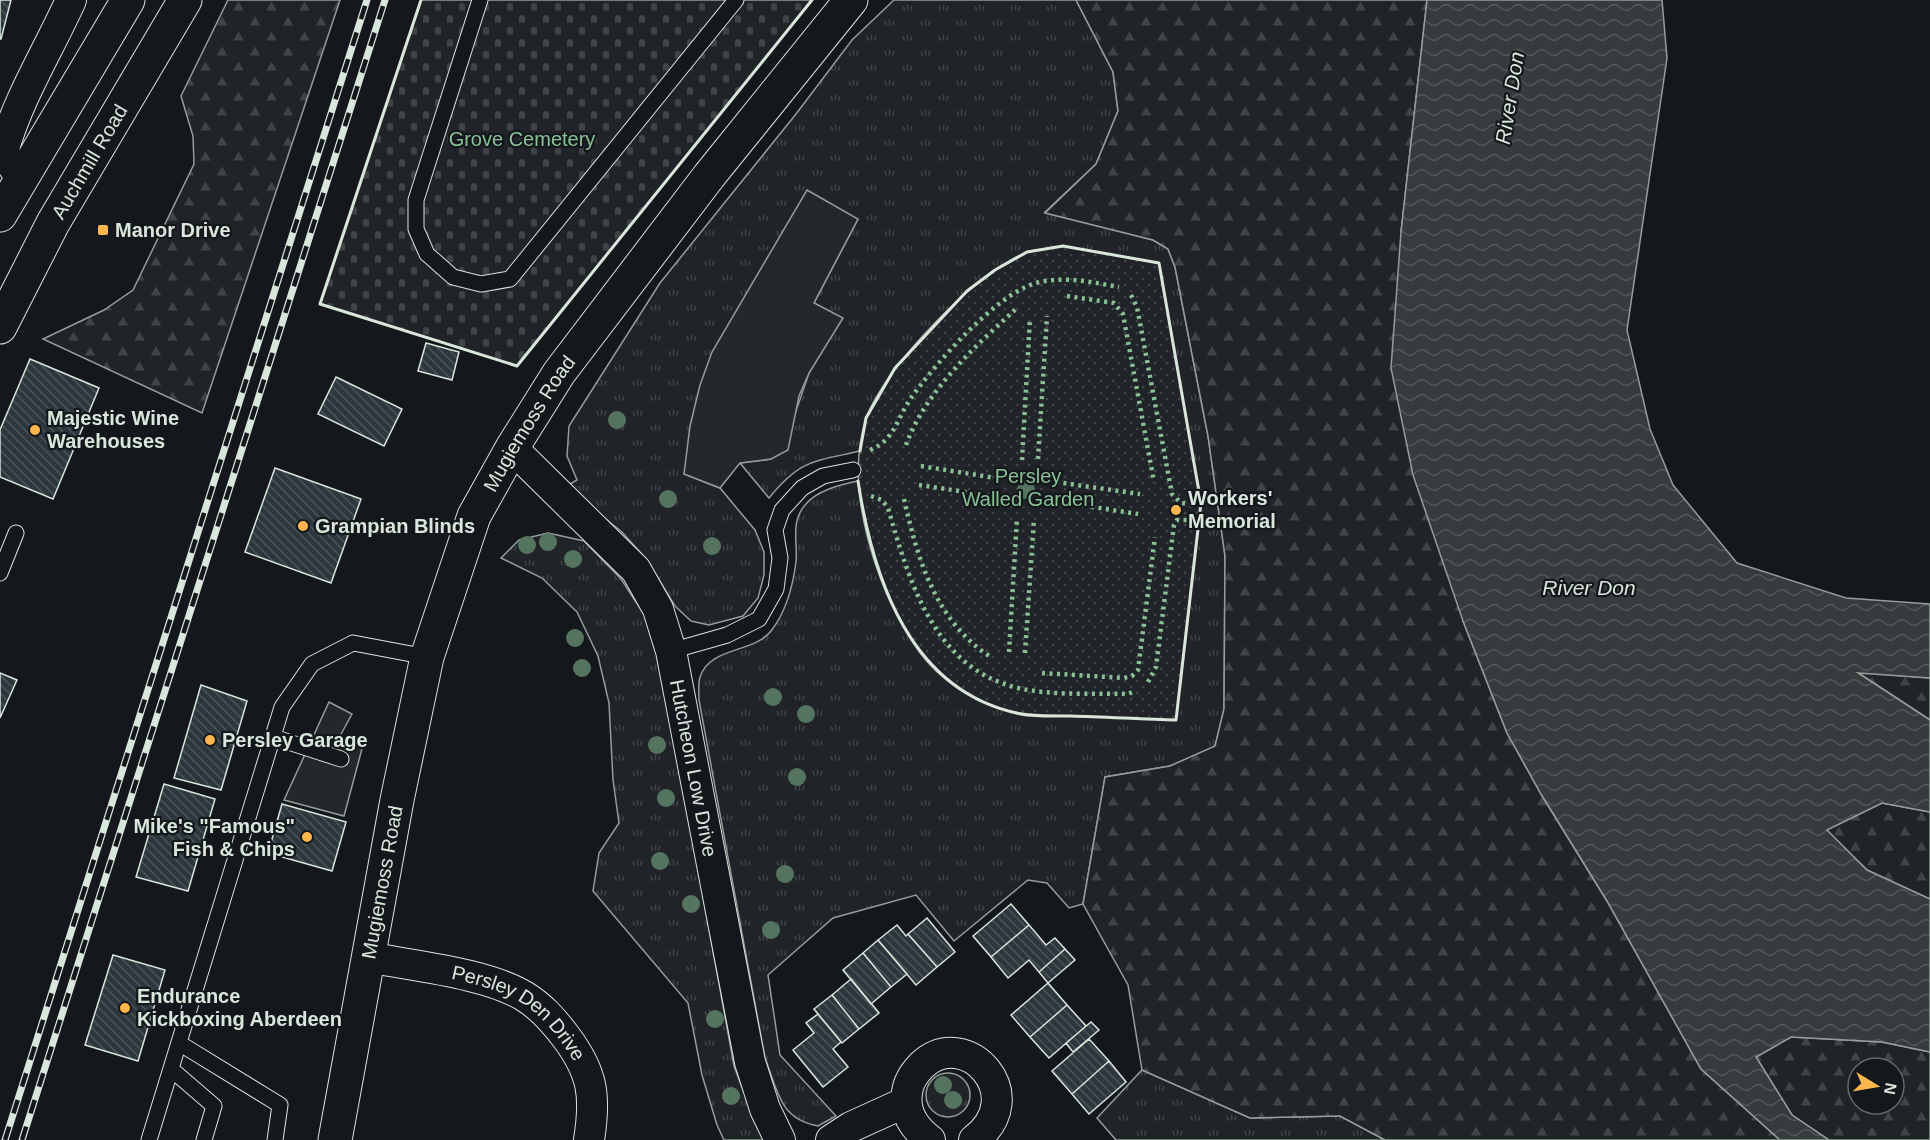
<svg xmlns="http://www.w3.org/2000/svg" width="1930" height="1140" font-family="Helvetica,sans-serif">
	<style>
		.grass { fill: url(#grass-tufts); stroke: #939e99; stroke-width: 1.5 }
		.forest { fill: url(#forest-firs); stroke: #939e99; stroke-width: 1.5; fill-rule: evenodd }
		.cemetery { fill: url(#cemetery-stones); stroke: #939e99; stroke-width: 1.5 }
		.garden { fill: url(#garden-dots); stroke: #939e99; stroke-width: 1.5 }
		.parking { fill: #24282b; stroke: #939e99; stroke-width: 1.5 }
		.water { fill: url(#water-waves); stroke: #939e99; stroke-width: 1.5 }
		.building { fill: url(#building-back-hatch); stroke: #d8e6dc; stroke-width: 1.5 }
		.lines { fill: none; stroke-linecap: round; stroke-linejoin: round }
		.lane-casing { stroke: #d8e6dc; stroke-width: 17 }
		.street-casing { stroke: #d8e6dc; stroke-width: 32 }
		.primary-casing { stroke: #d8e6dc; stroke-width: 35 }
		.lane { stroke: #14181c; stroke-width: 15 }
		.street { stroke: #14181c; stroke-width: 30 }
		.primary { stroke: #14181c; stroke-width: 33 }
		.rail-casing { stroke: #d8e6dc; stroke-width: 7 }
		.rail { stroke: #14181c; stroke-width: 4.5; stroke-dasharray: 14; stroke-linecap: butt }
		.hedge { stroke: #8ac095; stroke-width: 4.5; stroke-dasharray: 3 4.5; stroke-linecap: butt }
		.wall { stroke: #d8e6dc; stroke-width: 3 }
		.tree { fill: #55745f }
		.poi-dot { fill: #ffb74d; stroke: #14181c; stroke-width: 2 }
		.labels { text-anchor: middle; stroke-width: 4.5; stroke-linejoin: round; paint-order: stroke }
		.park-label { font-size: 20px; fill: #8ac095; stroke: #14181c }
		.street-label { font-size: 20px; fill: #d8e6dc; stroke: #14181c }
		.poi-label { font-size: 20px; font-weight: bold; fill: #d8e6dc; stroke: #14181c; text-anchor: start }
		.water-label { font-size: 21px; font-style: italic; fill: #d8e6dc; stroke: #14181c }
	</style>
	<defs>
		<pattern id="grass-tufts" width="24" height="20" patternUnits="userSpaceOnUse" patternTransform="scale(1.5)"><rect width="24" height="20" fill="#202428"/><path d="M3 7l-1-3M5 7V3M7 7l1-3M15 17l-1-3M17 17v-4M19 17l1-3" fill="none" stroke="#404447"/></pattern>
		<pattern id="forest-firs" width="22" height="20" patternUnits="userSpaceOnUse" patternTransform="scale(1.5)"><rect width="22" height="20" fill="#202428"/><path d="M5 1l3.5 6h-7zM16 11l3.5 6h-7z" fill="#404447"/></pattern>
		<pattern id="cemetery-stones" width="16" height="16" patternUnits="userSpaceOnUse" patternTransform="scale(1.5)"><rect width="16" height="16" fill="#202428"/><path d="M2 7V4a2 2 0 0 1 4 0v3zM10 15v-3a2 2 0 0 1 4 0v3z" fill="#404447"/></pattern>
		<pattern id="garden-dots" width="8" height="8" patternUnits="userSpaceOnUse" patternTransform="scale(1.5)"><rect width="8" height="8" fill="#202428"/><path d="M2 2h.1M6 6h.1" fill="none" stroke="#404447" stroke-width="1.8" stroke-linecap="round"/></pattern>
		<pattern id="water-waves" width="16" height="10" patternUnits="userSpaceOnUse" patternTransform="scale(1.5)"><rect width="16" height="10" fill="#363b3e"/><path d="M0 5q4-4 8 0t8 0" fill="none" stroke="#525759"/></pattern>
		<pattern id="building-back-hatch" width="6" height="6" patternUnits="userSpaceOnUse" patternTransform="scale(1.5)"><rect width="6" height="6" fill="#2c363c"/><path d="M-1 5l2 2M0 0l6 6M5-1l2 2" fill="none" stroke="#4a5358"/></pattern>
	</defs>
	<rect width="100%" height="100%" fill="#14181c"/>
	<path class="grass" d="M894,0H1076L1113,72L1118,111L1096,164L1045,212L1153,240L1168,249L1175,267L1208,436L1225,556L1224,709L1215,747L1170,766L1105,777L1083,904L1069,908L1047,883L1028,880L954,941L916,895L833,918L768,975L780,1055L836,1116L818,1126C779,1119 778,1091 765,1058L699,700C699,693 698,683 700,677C709,647 754,653 771,631C786,612 793,585 796,562C798,542 790,523 805,505C817,490 840,485 858,481L865,524L866,418L860,451C813,462 801,459 769,498L740,463L771,459L793,420L809,373L842,318L814,303L858,219L684,474L720,488L755,530L764,552V575L758,598L743,616L709,625L691,621L675,606L647,560L622,532L583,501L570,484L577,480L567,456L569,426L660,283L796,114L852,40Z
		M548,533L584,541L621,579L644,614L659,655L734,1066L752,1114L765,1140H724L717,1125L702,1075L688,1003L593,891L599,853L619,823L613,780L609,703L598,656L577,612L542,578L501,558L519,540Z
		M1142,1070L1250,1118L1340,1116L1385,1140H1116L1097,1118Z
		M926 1095a22 22 0 1 1 44 0a22 22 0 1 1-44 0Z"/>
	<path class="forest" d="M228,0H340L202,413L43,339L104,310L133,290L194,164L193,136L181,96Z
		M1076,0H1427L1401,232L1463,621L1507,733L1541,794L1607,901L1701,1069L1780,1140H1385L1340,1116L1250,1118L1142,1070L1128,985L1083,904L1105,777L1170,766L1215,746L1224,709L1225,556L1208,436L1175,267L1168,249L1153,240L1045,213L1096,164L1118,111L1113,72Z
		M1857,672L1930,678V720Z
		M1882,803L1930,812V899L1867,870L1826,830Z
		M1791,1037L1882,1042L1930,1052V1140H1829L1792,1115L1756,1057ZM1858,1068H1894V1104H1858Z"/>
	<path class="cemetery" d="M421,0H812L517,366L320,304Z"/>
	<path class="garden" d="M1063,246L1159,263L1201,503L1176,720C1143,719 1110,718 1076,716C1046,715 1015,716 987,704C959,693 930,670 914,644C876,586 843,489 866,419C882,370 978,269 1028,252C1039,249 1052,248 1063,246Z"/>
	<path class="parking" d="M807,190L858,219L814,303L843,318L809,373L799,396L788,450L771,459L740,463L720,488L684,474L690,426L700,385L712,352Z
		M329,702L352,714L340,736L363,745L344,816L284,800Z"/>
	<path class="water" d="M1427,0H1662L1667,58L1627,330L1650,429L1673,485L1737,563L1846,598L1930,604V678L1858,673L1930,720V812L1882,803L1827,830L1867,870L1930,899V1052L1882,1042L1791,1037L1756,1057L1792,1115L1829,1140H1780L1701,1069L1607,901L1541,794L1507,733L1463,621L1413,475L1391,368L1401,232Z"/>
	<path class="building" d="M0,0H11L1,39H0Z
		M426,343L459,352L452,380L418,371Z
		M30,359L99,388L53,499L0,477V430Z
		M336,377L402,409L384,446L318,414Z
		M275,468L361,499L331,583L245,552Z
		M0,673L17,680L0,718Z
		M201,685L247,701L221,790L174,778Z
		M164,784L215,799L188,891L136,877Z
		M282,804L346,822L332,871L268,853Z
		M1011,904L1029,925L991,957L973,936Z
		M927,918L955,952L937,967L908,934Z
		M897,925L906,936L908,934L937,967L916,985L878,940Z
		M1029,925L1046,945L1055,938L1065,949L1039,972L1029,960L1008,978L991,957Z
		M878,940L907,974L891,987L863,953Z
		M1065,949L1075,960L1048,983L1039,972Z
		M863,953L891,987L871,1004L843,970Z
		M113,955L165,970L138,1061L85,1045Z
		M851,979L879,1013L859,1029L832,995Z
		M1048,983L1067,1005L1030,1037L1011,1015Z
		M832,995L859,1029L842,1043L814,1009Z
		M1067,1005L1086,1026L1049,1058L1030,1037Z
		M818,1014L841,1042L833,1049L848,1067L823,1087L793,1050L814,1033L806,1023Z
		M1091,1022L1099,1030L1073,1052L1066,1043Z
		M1089,1039L1109,1061L1072,1094L1052,1071Z
		M1109,1061L1126,1082L1089,1114L1072,1094Z"/>
	<g class="lines">
		<g class="lane-casing">
			<path id="lane" d="M480,0L416,200V229L427,254L453,277L481,284L510,279L736,0
				M0,573L16,533
				M671,651L727,635L759,619L776,589L780,558L775,530L782,510L802,488L823,476L853,470
				M273,737L341,759
				M179,1043L280,1105L275,1140
				M171,1069L214,1106L204,1140
				M149,1140L282,707L312,664L353,643L427,657"/>
		</g>
		<g class="street-casing">
			<g id="street">
				<path d="M21,178L3,152C18,98 48,51 71,0"/>
				<path id="s1" d="M512,448L636,570L658,609L671,651L750,1062L765,1109L780,1140"/>
				<path id="s2" d="M368,957C413,966 486,973 524,996C542,1007 554,1021 566,1037C593,1073 596,1096 589,1140"/>
				<path d="M831,1140L851,1127L906,1102"/>
				<path d="M930,1140C914,1128 904,1113 907,1093C908,1082 914,1073 922,1065C966,1024 1032,1096 974,1140"/>
			</g>
		</g>
		<g class="primary-casing">
			<g id="primary">
				<path d="M0,215L128,0"/>
				<path id="s3" d="M0,327L53,223L185,0"/>
				<path id="s4" d="M335,1140L397,800L427,657L474,516L512,448L559,373L709,176L851,0"/>
			</g>
		</g>
		<use href="#lane" class="lane"/>
		<use href="#street" class="street"/>
		<use href="#primary" class="primary"/>
		<g class="rail-casing">
			<path id="rail" d="M5,1140L367,0
				M22,1140L385,0"/>
		</g>
		<use href="#rail" class="rail"/>
		<path class="hedge" d="M1131,295L1137,307L1172,494L1181,503L1197,505
			M1067,296L1114,303L1123,314L1154,482
			M906,445C925,392 974,347 1016,309
			M870,450C895,440 897,418 911,398C935,364 994,297 1033,284C1061,275 1091,282 1119,287
			M1038,459L1047,316
			M1022,460L1030,318
			M921,466L1002,479
			M1056,482L1140,494
			M919,485L999,497
			M871,496L882,500L888,508C909,580 933,668 1018,688C1053,696 1092,693 1128,694L1135,691
			M904,499C918,561 936,622 992,658
			M1054,501L1138,514
			M1009,652L1017,518
			M1025,653L1034,519
			M1042,673L1124,678L1132,676L1138,670L1155,537
			M1148,682L1156,667L1174,525L1177,520H1197"/>
		<path class="wall" d="M421,0L320,304L517,366L812,0
			M858,481C873,579 910,692 1021,714C1037,717 1055,716 1071,716C1106,717 1141,719 1176,720L1201,503L1159,263L1063,246L1027,252L995,270L967,291L895,368L866,418L860,451"/>
	</g>
	<g class="tree">
		<circle cx="617" cy="420" r="9"/>
		<circle cx="1026" cy="490" r="9"/>
		<circle cx="668" cy="499" r="9"/>
		<circle cx="548" cy="542" r="9"/>
		<circle cx="527" cy="545" r="9"/>
		<circle cx="712" cy="546" r="9"/>
		<circle cx="573" cy="559" r="9"/>
		<circle cx="575" cy="638" r="9"/>
		<circle cx="582" cy="668" r="9"/>
		<circle cx="773" cy="697" r="9"/>
		<circle cx="806" cy="714" r="9"/>
		<circle cx="657" cy="745" r="9"/>
		<circle cx="797" cy="777" r="9"/>
		<circle cx="666" cy="798" r="9"/>
		<circle cx="660" cy="861" r="9"/>
		<circle cx="785" cy="874" r="9"/>
		<circle cx="691" cy="904" r="9"/>
		<circle cx="771" cy="930" r="9"/>
		<circle cx="715" cy="1019" r="9"/>
		<circle cx="943" cy="1085" r="9"/>
		<circle cx="731" cy="1096" r="9"/>
		<circle cx="953" cy="1100" r="9"/>
	</g>
	<g class="poi-dot">
		<rect x="97" y="224" width="12" height="12" rx="3"/>
		<circle cx="35" cy="430" r="6"/>
		<circle cx="1176" cy="510" r="6"/>
		<circle cx="303" cy="526" r="6"/>
		<circle cx="210" cy="740" r="6"/>
		<circle cx="307" cy="837" r="6"/>
		<circle cx="125" cy="1008" r="6"/>
	</g>
	<g class="labels">
		<g class="park-label">
			<text x="522" y="146">Grove Cemetery</text>
			<text x="1028" y="483">Persley<tspan x="1028" dy="23">Walled Garden</tspan></text>
		</g>
		<g class="street-label">
			<text dy="7" stroke="none"><textPath href="#s3" startOffset="188">Auchmill Road</textPath></text>
			<text dy="7" stroke="none"><textPath href="#s4" startOffset="748">Mugiemoss Road</textPath></text>
			<text dy="7" stroke="none"><textPath href="#s1" startOffset="382">Hutcheon Low Drive</textPath></text>
			<text dy="7" stroke="none"><textPath href="#s4" startOffset="262">Mugiemoss Road</textPath></text>
			<text dy="7" stroke="none"><textPath href="#s2" startOffset="166">Persley Den Drive</textPath></text>
		</g>
		<g class="poi-label">
			<text x="115" y="237">Manor Drive</text>
			<text x="47" y="425">Majestic Wine<tspan x="47" dy="23">Warehouses</tspan></text>
			<text x="1188" y="505">Workers'<tspan x="1188" dy="23">Memorial</tspan></text>
			<text x="315" y="533">Grampian Blinds</text>
			<text x="222" y="747">Persley Garage</text>
			<text x="295" y="833" text-anchor="end">Mike's "Famous"<tspan x="295" dy="23">Fish &amp; Chips</tspan></text>
			<text x="137" y="1003">Endurance<tspan x="137" dy="23">Kickboxing Aberdeen</tspan></text>
		</g>
		<g class="water-label">
			<text transform="translate(1510 98) rotate(-81)" y="7">River Don</text>
			<text x="1589" y="595">River Don</text>
		</g>
	</g>
	<g transform="translate(1876 1086) rotate(101)"><circle r="28" fill="#14181c" stroke="#626a69" stroke-width="1.5"/>
	<path d="M0-4.5L10 22L0 15L-10 22Z" fill="#ffb74d"/>
	<text y="-9" font-size="16" font-weight="bold" text-anchor="middle" fill="#d8e6dc">N</text>
	</g>
</svg>
